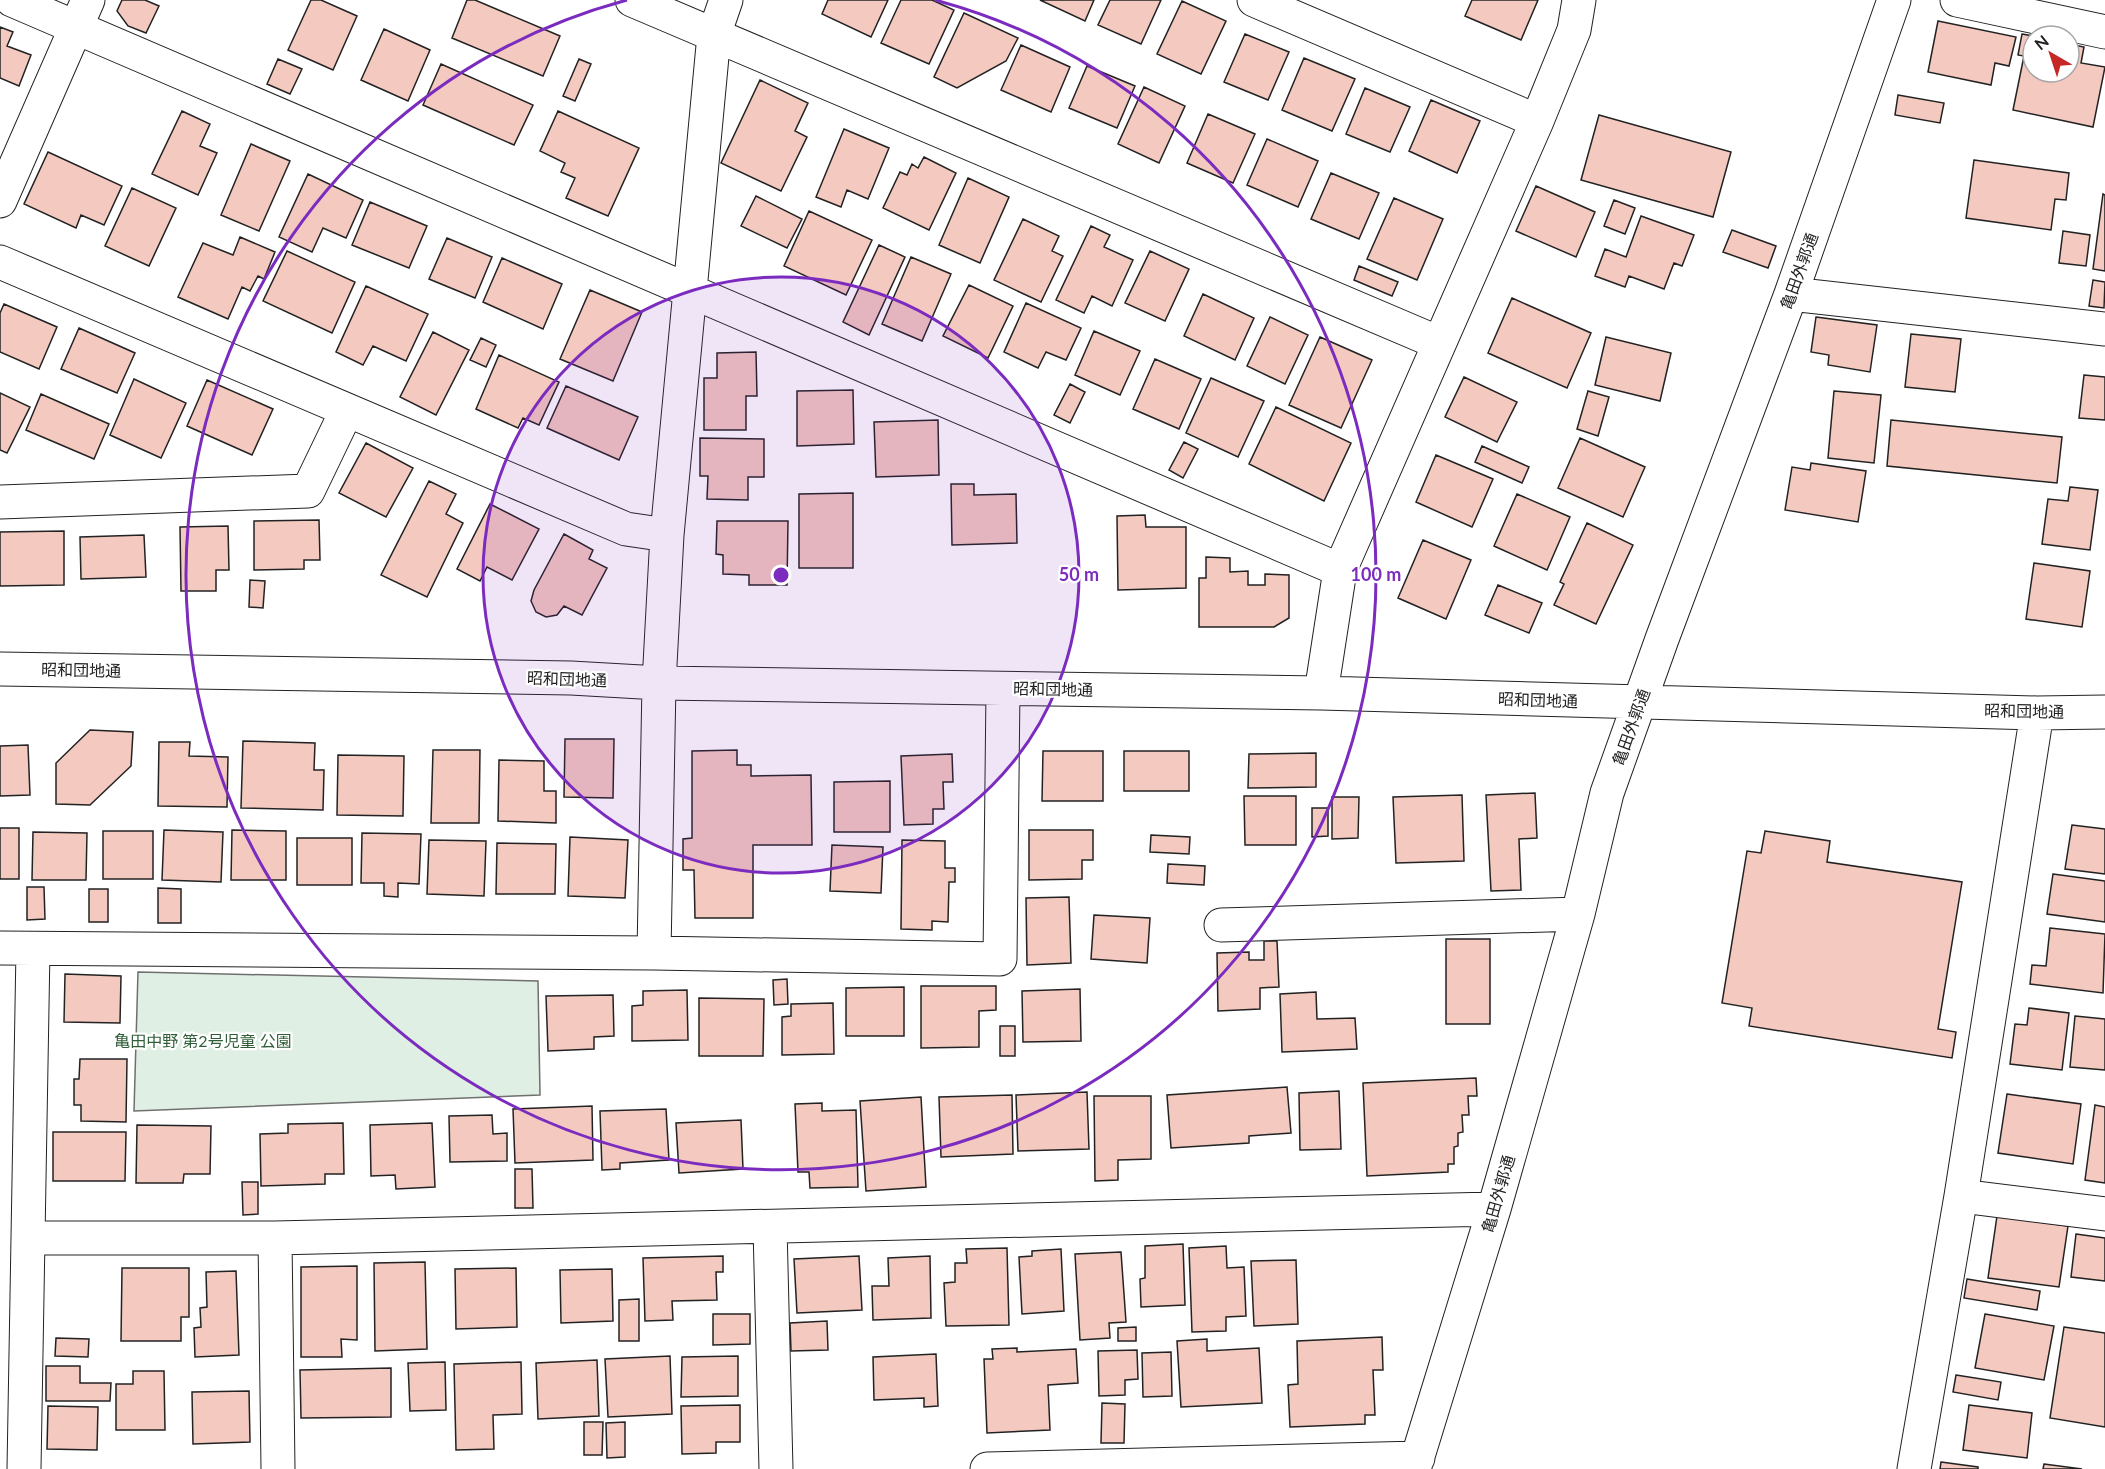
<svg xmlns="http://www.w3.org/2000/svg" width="2105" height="1469" font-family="Lato,'Noto Sans JP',sans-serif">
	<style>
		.green { fill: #e0efe3; stroke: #6f6f6f; stroke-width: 1.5 }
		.building { fill: #f3c9c0; stroke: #222; stroke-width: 1.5 }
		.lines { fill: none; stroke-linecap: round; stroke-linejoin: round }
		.minor-casing { stroke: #222; stroke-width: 35 }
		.minor { stroke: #fff; stroke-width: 33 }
		.ring { fill: none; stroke: #7b2cbf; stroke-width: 3 }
		.labels { text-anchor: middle; stroke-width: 4.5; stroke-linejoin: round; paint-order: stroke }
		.street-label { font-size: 16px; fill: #222; stroke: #fff }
		.park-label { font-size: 16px; fill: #2f5e38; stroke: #fff }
		.centre { fill: #7b2cbf; stroke: #fff; stroke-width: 3 }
		.ring-label { font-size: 18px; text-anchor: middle; font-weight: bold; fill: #7b2cbf; stroke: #fff; stroke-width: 4.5; stroke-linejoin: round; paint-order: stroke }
	</style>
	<rect width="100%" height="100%" fill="#fff"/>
	<path class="green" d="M138,972L538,981L540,1095L134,1111Z"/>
	<path class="building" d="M122,0H145L159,6L146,33L128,26L117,11Z
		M311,0H321L357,16L333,70L288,50Z
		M467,0H475L560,36L543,76L452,38Z
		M828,0H888L871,37L822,14Z
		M901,0H932L954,10L929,64L881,43Z
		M1040,0H1094L1085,21Z
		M1110,0H1161L1141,44L1098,25Z
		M1472,0H1538L1521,40L1465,16Z
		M1182,1L1226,21L1201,74L1157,54Z
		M964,13L1018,38L1006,61L957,88L934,77Z
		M1938,21L2016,37L2009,66L1995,63L1991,85L1928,72Z
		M0,27L13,32L7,46L31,55L19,86L0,78Z
		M384,29L430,50L408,101L361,80Z
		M1245,34L1289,52L1268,100L1224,82Z
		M2022,34L2033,36V72H2069V44L2084,47L2081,63L2105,67L2093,127L2013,110L2024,56L2018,55Z
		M1021,45L1070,67L1051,112L1001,90Z
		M1304,58L1355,79L1332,131L1282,110Z
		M278,59L302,69L290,94L267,84Z
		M579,59L591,64L575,101L563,96Z
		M441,64L533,105L514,145L423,105Z
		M1087,66L1135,86L1117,128L1069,108Z
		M760,80L808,103L795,131L807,137L781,191L721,163Z
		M1144,87L1185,106L1159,163L1118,144Z
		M1365,88L1410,107L1390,152L1346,134Z
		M1898,95L1944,103L1940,123L1895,115Z
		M1431,100L1480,121L1457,173L1409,151Z
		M182,111L210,124L200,146L217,153L198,195L152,174Z
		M558,111L639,148L608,216L566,198L575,178L561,172L565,163L540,151Z
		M1208,114L1255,134L1233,183L1187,163Z
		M1599,115L1731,152L1713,217L1581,180Z
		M844,129L889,148L868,199L847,190L841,207L816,197Z
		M1267,139L1318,161L1298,207L1247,185Z
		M251,144L290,161L259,231L221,215Z
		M48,152L122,186L104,225L81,215L76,228L24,204Z
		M924,157L956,173L929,230L883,208L900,172L907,175L912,164L918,168Z
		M1974,160L2069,173L2066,200L2055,199L2051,230L1966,218Z
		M1331,173L1379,193L1359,239L1311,219Z
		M308,174L363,200L346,238L323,228L312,252L279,237Z
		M968,178L1009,197L980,263L939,245Z
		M1536,186L1595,212L1576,257L1516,231Z
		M132,188L176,208L149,266L105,246Z
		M2103,194L2105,195V271L2093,269Z
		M756,196L802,219L787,248L741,226Z
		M1394,198L1443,219L1417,280L1367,259Z
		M1614,200L1635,208L1625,234L1604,226Z
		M370,202L427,226L409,268L352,245Z
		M809,211L872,240L846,295L784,266Z
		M1641,216L1694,235L1682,266L1674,263L1664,289L1629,276L1625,287L1595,276L1605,249L1626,257Z
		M1023,219L1059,236L1052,251L1063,256L1041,302L994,280Z
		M1091,226L1110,235L1104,247L1133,260L1112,306L1092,296L1084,313L1056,300Z
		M1732,230L1776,246L1768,268L1723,252Z
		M2063,231L2090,235L2086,266L2059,263Z
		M240,237L275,252L264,279L258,276L250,291L242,287L228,319L178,297L203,243L233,255Z
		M447,238L492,257L475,298L429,279Z
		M879,245L905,257L869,335L843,322Z
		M287,251L355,282L332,333L263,301Z
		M1150,251L1189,269L1165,321L1125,303Z
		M911,257L951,274L922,341L882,324Z
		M502,258L562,284L543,329L483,302Z
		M1359,266L1398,282L1392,296L1354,280Z
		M2093,280L2105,282L2104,308L2089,306Z
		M969,285L1013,306L988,358L943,336Z
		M366,286L428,314L406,361L373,346L363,365L336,352Z
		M590,290L642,312L613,381L560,359Z
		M1203,294L1254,318L1235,360L1184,336Z
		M1512,298L1591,333L1567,388L1488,353Z
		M1026,303L1081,328L1066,360L1046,352L1038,368L1004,352Z
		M4,304L57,327L39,369L0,352V313Z
		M1270,317L1308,335L1285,384L1247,366Z
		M1816,317L1877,325L1870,372L1828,365L1829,355L1811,352Z
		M79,328L135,353L117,393L61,369Z
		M1094,331L1140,351L1120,395L1075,375Z
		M433,332L469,350L436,415L400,397Z
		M1911,334L1961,339L1955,392L1905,387Z
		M1320,337L1372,360L1341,428L1289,405Z
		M1606,337L1671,353L1660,401L1595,385Z
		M481,338L496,345L486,367L470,360Z
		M756,352L757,396H746V430H704V378H717V353Z
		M499,355L559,382L539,425L523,418L518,428L476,409Z
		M1155,359L1201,379L1179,429L1133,409Z
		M2084,375L2105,377V420L2079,418Z
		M1464,377L1517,402L1497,442L1445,417Z
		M1211,378L1264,401L1238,457L1186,433Z
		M134,379L186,403L161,458L110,435Z
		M207,380L273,409L252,455L187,426Z
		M1070,384L1085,392L1070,423L1054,415Z
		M566,386L638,417L619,460L547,428Z
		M853,390L854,444L797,446V391Z
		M1588,391L1609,397L1598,436L1577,429Z
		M1834,391L1881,395L1874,463L1828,458Z
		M0,393L30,407L7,453L0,450Z
		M41,394L109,424L94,459L26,430Z
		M1276,407L1351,443L1324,501L1249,464Z
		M938,420L939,475L876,477L874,422Z
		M1891,420L2062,437L2057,483L1887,466Z
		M700,438L764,439V477H748V500L707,499L708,476H700Z
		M1580,438L1645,467L1623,517L1558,488Z
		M1184,442L1198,449L1183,478L1169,470Z
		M366,443L413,468L386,517L339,493Z
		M1482,446L1529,467L1522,483L1475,462Z
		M1436,455L1493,479L1472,527L1416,502Z
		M1811,463L1866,471L1858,522L1785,510L1792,467L1810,470Z
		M429,481L456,494L446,514L463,523L427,597L381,575Z
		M951,484H974V495L1016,494L1017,543L952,545Z
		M2070,487L2098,490L2090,550L2042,544L2048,499L2068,501Z
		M853,493V568H799V494Z
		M1517,494L1570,517L1547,570L1494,546Z
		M490,504L539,529L512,580L487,567L480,581L457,569Z
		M1145,515L1146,527H1186V588L1118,590L1117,516Z
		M319,520L320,560H304V569L254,570V521Z
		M717,521H788L787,585H749V575L723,574V555L716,554Z
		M1587,523L1633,545L1596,624L1554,605L1564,584L1560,582Z
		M228,526L229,570H216V591H181L180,527Z
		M64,531V585L0,586V532Z
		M564,534L593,550L589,559L607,568L582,615L564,606L557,615L546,617L536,612L531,601L534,590Z
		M144,535L146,577L81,579L80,537Z
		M1423,540L1471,560L1446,619L1398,598Z
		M1206,557L1230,558V572L1248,571V585H1265V574L1289,575V618L1274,627H1199V578H1206Z
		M2034,563L2090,571L2082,627L2026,619Z
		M250,580L265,581L263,608L249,607Z
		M1498,585L1542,603L1529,633L1485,615Z
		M90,730L133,732L131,766L90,805L56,804V763Z
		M565,739H614L613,798L564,797Z
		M243,741L315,743L314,770H324L323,810L241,808Z
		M159,742H190L189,756L228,757L227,807L158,806Z
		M28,745L30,795L0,796V746Z
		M433,750H480L479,823H431Z
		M737,750V765H751V776L811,775L812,845H753V918H695L694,870H683V839L692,838V751Z
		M1043,751H1103V801H1042Z
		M1124,751H1189V791H1124Z
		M1316,753V787L1248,788L1249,754Z
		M952,754L953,782H943L944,809H933V824L904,825L901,756Z
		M338,755L404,756L403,816L337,815Z
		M499,760L544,761V791H556V823L498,821Z
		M890,781V832H834V782Z
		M1535,793L1537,838L1519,839L1521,890L1491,891L1486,795Z
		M1462,795L1464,861L1396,863L1393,797Z
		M1244,796H1296V845H1245Z
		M1332,797H1359L1358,838L1332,839Z
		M1312,808H1328V836L1312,837Z
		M2072,825L2105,829V874L2065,869Z
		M0,828H19V879H0Z
		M164,830L223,832L221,882L162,880Z
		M232,830L286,831V880H231Z
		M1029,830H1093V860H1082V879L1029,880Z
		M103,831H153V879H103Z
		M1765,831L1830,841L1827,862L1962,882L1938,1029L1956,1032L1952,1058L1749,1026L1752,1008L1722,1003L1747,851L1761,853Z
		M33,832L87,833L86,880H32Z
		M362,833L421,834L419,884L398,883V897L384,896V883H361Z
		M1151,835L1190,837L1189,854L1150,852Z
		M570,837L628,840L625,898L568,896Z
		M297,838H352V885H297Z
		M429,840L486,841L484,896L427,894Z
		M902,840L945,841V868H955V882H949L948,922L932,921V930L901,929Z
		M497,843L556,844L555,894H496Z
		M832,845L883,847L881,893L830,891Z
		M1168,864L1205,866L1204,885L1167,883Z
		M2053,874L2105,881V922L2047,914Z
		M27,887H44L45,919L27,920Z
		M158,888L181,889V923H158Z
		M89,889H108V922H89Z
		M1069,897L1071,963L1027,965L1026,898Z
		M1094,915L1150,918L1147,963L1091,959Z
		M2050,928L2105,934L2103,993L2030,984L2032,965L2046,966Z
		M1446,939H1490V1024H1446Z
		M1264,941H1277L1279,987L1260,988V1009L1218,1011L1217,953L1249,952V960H1264Z
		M65,974L121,976L120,1023L64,1022Z
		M787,979L788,1004L774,1005L773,980Z
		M921,986H996V1010L979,1011V1047L921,1048Z
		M904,987V1036H846V988Z
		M1080,989L1081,1041L1023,1042L1022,991Z
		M687,990L688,1040L632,1041V1006L643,1005V991Z
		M1316,992L1317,1019L1355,1018L1357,1049L1282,1052L1280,994Z
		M613,995L614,1036L594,1037V1049L548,1051L546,996Z
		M699,998L764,999L763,1056H699Z
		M833,1003L834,1054L782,1055V1017L791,1016V1004Z
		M2029,1008L2069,1013L2062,1070L2010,1064L2015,1024L2027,1025Z
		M2075,1016L2105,1019V1070L2070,1067Z
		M1000,1026H1015V1056H1000Z
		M80,1059H127L126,1122L81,1121V1105H74V1079H79Z
		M1476,1078L1477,1096H1468L1469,1115H1462L1463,1132L1458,1133V1146L1454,1147V1164H1448V1172L1367,1176L1363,1083Z
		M1287,1087L1291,1133L1249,1136V1143L1171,1148L1167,1095Z
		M1339,1091L1341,1149L1300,1150L1299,1093Z
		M1087,1092L1089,1149L1018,1151L1016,1095Z
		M2007,1094L2081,1104L2073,1164L1998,1153Z
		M1012,1095L1013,1154L941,1157L939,1097Z
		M1094,1096H1151V1159L1118,1160V1180L1095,1181Z
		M921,1097L926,1187L866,1191L860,1101Z
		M822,1103V1111L856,1110L858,1187L810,1188L809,1172H798L795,1104Z
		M2095,1105L2105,1107V1183L2085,1180Z
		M592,1106L593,1160L515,1163L513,1109Z
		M666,1109L669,1160L620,1163V1169L602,1170L600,1111Z
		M492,1115L493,1134L507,1133V1161L450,1162L449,1116Z
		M741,1120L743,1169L679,1173L676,1123Z
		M343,1123L344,1174H325V1184L261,1186L260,1134L288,1133V1124Z
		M432,1123L435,1187L396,1189L395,1175L371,1176L370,1125Z
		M137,1125L211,1126L210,1174H184L183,1183H136Z
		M53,1132H126L125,1181H53Z
		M515,1169H532L533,1208H515Z
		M242,1182H258V1214L243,1215Z
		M1997,1216L2068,1226L2059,1287L1988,1278Z
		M2076,1234L2105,1238V1281L2071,1277Z
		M1183,1244L1185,1305L1141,1307L1140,1279L1145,1278V1246Z
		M1226,1246L1227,1268L1244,1267L1246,1316L1226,1317V1331L1192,1332L1189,1248Z
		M1007,1248L1009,1325L946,1326L944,1283L955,1282V1263H967L966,1249Z
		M1061,1249L1064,1311L1022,1314L1019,1257L1032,1256V1251Z
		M1121,1252L1126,1322L1109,1323L1110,1338L1080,1340L1075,1254Z
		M723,1256V1272H716L717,1300L672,1301L673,1320L645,1321L643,1258Z
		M859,1256L862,1310L797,1313L794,1259Z
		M930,1256L931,1318L873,1320L872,1286H889L888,1258Z
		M1296,1260L1298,1324L1254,1326L1251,1261Z
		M425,1262L427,1349L375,1351L374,1263Z
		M357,1266V1340L341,1339L342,1357H301V1267Z
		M122,1268H189V1317H181V1341H121Z
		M516,1268L517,1327L456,1329L455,1269Z
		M612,1269L613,1321L561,1323L560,1270Z
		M236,1271L239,1355L195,1357L194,1328L201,1327L200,1308L207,1307L206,1272Z
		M1967,1279L2040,1291L2037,1310L1964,1298Z
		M639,1299V1341H619V1300Z
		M713,1314H750V1344L713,1345Z
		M1985,1314L2054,1326L2044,1380L1975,1368Z
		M827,1321L828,1350L791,1351L790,1323Z
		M1136,1327V1341H1118V1328Z
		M2064,1327L2105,1333V1427L2050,1418Z
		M1382,1337L1383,1370H1373L1375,1415H1365V1424L1290,1427L1288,1385L1298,1384L1297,1341Z
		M56,1338L89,1339L88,1357L55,1356Z
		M1207,1339V1351L1259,1348L1262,1403L1181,1407L1177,1341Z
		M1017,1348V1352L1076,1349L1078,1383L1048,1385L1050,1430L987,1433L984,1359H993L992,1349Z
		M1137,1350L1138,1379L1125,1380V1395L1099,1396L1098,1351Z
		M1171,1352L1172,1396L1143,1397L1142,1353Z
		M936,1354L938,1406L924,1407V1398L874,1400L873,1357Z
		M670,1356L672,1414L608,1417L605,1359Z
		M738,1356V1396L681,1397L682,1357Z
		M597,1360L599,1416L538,1419L536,1363Z
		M445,1362L446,1410L410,1411L408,1363Z
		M521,1362L522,1414L493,1415L494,1449L456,1450L454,1364Z
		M46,1366H80V1383H111L110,1401H46Z
		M391,1368V1417L301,1418L300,1370Z
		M133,1371H164L165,1430H116V1384H133Z
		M1956,1375L2001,1382L1998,1400L1953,1392Z
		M249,1391L250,1442L193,1444L192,1392Z
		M1102,1403L1125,1404L1124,1443H1101Z
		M740,1405V1442H716V1453L682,1454L681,1406Z
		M1969,1405L2032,1413L2027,1458L1963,1450Z
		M48,1406L98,1407L97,1450L47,1449Z
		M584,1422H603L602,1455H584Z
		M625,1422V1457L607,1458L606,1423Z
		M1941,1462L1978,1467V1469H1940Z
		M2044,1464L2082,1469H2043Z"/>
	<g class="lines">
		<g class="minor-casing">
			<path id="minor" d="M12,0L1340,570
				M632,0L1439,343
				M1254,0L1537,121
				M1957,0L2105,32
				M0,201L88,0
				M0,262L626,529L667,535
				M1791,294L2105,329
				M0,502L308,491L347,410
				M0,669L571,678L659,683L1321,693L2037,713L2105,712
				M1321,693L1340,570L1537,121L1574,30L1579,0
				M1221,925L1578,914
				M0,948L654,953L1000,959L1003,689
				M654,953L659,683L667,535L714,35L726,0
				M1961,1196L2105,1214
				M770,1227L776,1469
				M28,1238H275L1494,1209
				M275,1238L278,1469
				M24,1469L33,949
				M987,1469L1418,1458
				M1414,1469L1494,1209L1578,914L1607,793L1662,639L1791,294L1894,0
				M1914,1469L1961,1196L2037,713"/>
		</g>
		<use href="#minor" class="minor"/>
	</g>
	<circle cx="781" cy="575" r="298" fill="#7b2cbf" fill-opacity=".12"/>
	<g class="ring">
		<circle cx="781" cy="575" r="298"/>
		<path d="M935 0A595 595 0 1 1 627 0"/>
	</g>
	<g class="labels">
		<g class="street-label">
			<text transform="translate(1799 271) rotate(-70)" y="6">亀田外郭通</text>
			<text transform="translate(81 670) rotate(1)" y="6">昭和団地通</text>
			<text transform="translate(567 679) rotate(2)" y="6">昭和団地通</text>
			<text transform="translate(1053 689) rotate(1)" y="6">昭和団地通</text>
			<text transform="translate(1538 700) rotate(2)" y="6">昭和団地通</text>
			<text transform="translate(2024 711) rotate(1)" y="6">昭和団地通</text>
			<text transform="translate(1631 727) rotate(-70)" y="6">亀田外郭通</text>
			<text transform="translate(1498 1194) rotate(-74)" y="6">亀田外郭通</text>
		</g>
		<g class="park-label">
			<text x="203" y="1047">亀田中野 第2号児童 公園</text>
		</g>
	</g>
	<circle cx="781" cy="575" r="9" class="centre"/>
	<g class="ring-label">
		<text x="1079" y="581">50 m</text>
		<text x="1376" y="581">100 m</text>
	</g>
	<g transform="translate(2051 54) rotate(321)"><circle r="28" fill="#ffffff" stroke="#a7a7a7" stroke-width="1.5"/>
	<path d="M0-4.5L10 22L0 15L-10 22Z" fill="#c62828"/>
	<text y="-9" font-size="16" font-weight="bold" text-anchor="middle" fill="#222222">N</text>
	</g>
</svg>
